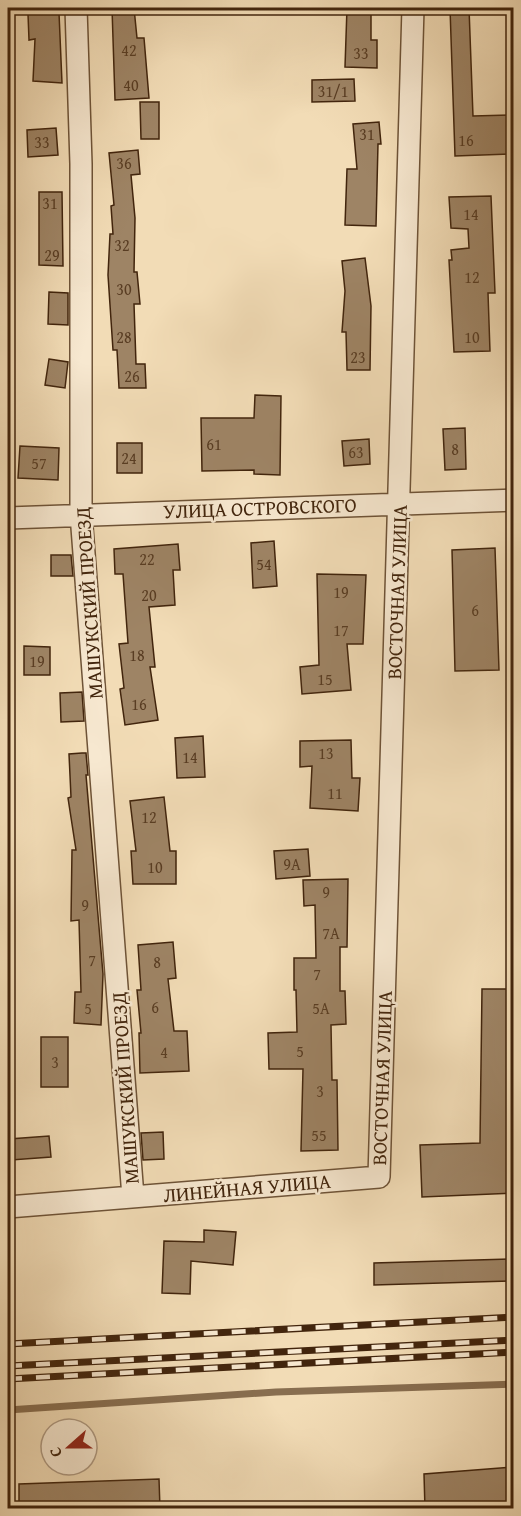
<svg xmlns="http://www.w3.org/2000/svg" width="521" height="1516" font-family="'Gentium Book Plus',serif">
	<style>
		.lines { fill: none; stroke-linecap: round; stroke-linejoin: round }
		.stream { stroke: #886e50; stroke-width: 7 }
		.building { fill: #9e8465; stroke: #42250d; stroke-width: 1.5 }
		.minor-casing { stroke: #6e5337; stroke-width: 24 }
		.minor { stroke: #f7e8d0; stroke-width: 21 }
		.rail-casing { stroke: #42250d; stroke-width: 7 }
		.rail { stroke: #f7e8d0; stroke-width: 4.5; stroke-dasharray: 14; stroke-linecap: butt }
		.labels { text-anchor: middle; stroke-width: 5; stroke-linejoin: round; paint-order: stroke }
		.number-label { font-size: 16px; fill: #593d23 }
		.street-label { font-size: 20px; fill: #42250d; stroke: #f7e8d0 }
	</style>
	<rect width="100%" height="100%" fill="#f2dcb6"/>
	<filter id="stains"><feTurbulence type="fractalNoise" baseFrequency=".00333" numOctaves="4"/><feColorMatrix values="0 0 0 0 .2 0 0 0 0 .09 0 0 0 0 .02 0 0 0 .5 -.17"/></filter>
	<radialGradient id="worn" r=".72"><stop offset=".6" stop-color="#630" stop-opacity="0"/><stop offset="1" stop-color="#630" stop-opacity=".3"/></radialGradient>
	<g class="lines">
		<path class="stream" d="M8,1410L276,1392L514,1384"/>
	</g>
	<path class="building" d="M112,8H134L137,38H144L149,98L115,100Z
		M347,8H371V40H377V68L345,67Z
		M450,8H469L473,116L513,115V154L455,156Z
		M59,13L62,83L33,81L35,39L29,40L28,14Z
		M354,79L355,101L312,102V80Z
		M140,102H159V139H141Z
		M379,122L381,144H378L376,226L345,225L347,169H357L353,124Z
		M56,128L58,155L28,157L27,130Z
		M138,150L140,174L131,175L135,218L134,272H137L140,304H134L136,364H145L146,388H119L117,350H113L108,275L110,234H113L111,206L114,205L109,153Z
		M39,192H62L63,266L39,265Z
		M491,196L495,293H488L490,351L454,352L449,260H452L451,250L469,248L468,229L451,228L449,197Z
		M365,258L371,306L370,370H347L346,332H342L345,291L342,261Z
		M49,292L68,293V325L48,324Z
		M49,359L68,362L65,388L45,385Z
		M255,395L281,396L280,475L254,474V470L202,471L201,418H254Z
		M465,428L466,469L445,470L443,429Z
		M369,439L370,464L344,466L342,441Z
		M117,443H142V473H117Z
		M20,446L59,448L58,480L18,478Z
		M274,541L277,586L253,588L251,543Z
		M178,544L180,570H173L175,605L149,607L155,667H150L158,720L125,725L120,689L124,688L119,644L128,643L123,574H115L114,549Z
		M495,548L499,670L455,671L452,550Z
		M51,555H71L73,576H51Z
		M317,574L366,575L363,644H347L351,690L302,694L300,667L319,665Z
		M24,646L50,647V675H24Z
		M82,692L84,721L61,722L60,693Z
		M203,736L205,777L177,778L175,738Z
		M351,740L352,778H360L358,811L310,808L312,766L300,767V741Z
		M82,753H86L88,775H86L103,974L101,1025L74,1023L75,992H81L79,920L71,921L72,850H76L68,798L71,797L69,754Z
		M164,797L170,851H176V884H133L131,851H136L130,801Z
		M308,849L310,876L276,879L274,851Z
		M348,879L347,947H340V991H345L346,1024L331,1025L332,1080H337L338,1150L301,1151L303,1069H269L268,1033L297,1032L296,990H294V958H316L315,905L304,906L303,880Z
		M173,942L176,978L168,979L174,1031H187L189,1071L140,1073L139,1033H141L137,990H141L138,945Z
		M482,989H513V1193L422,1197L420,1145L480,1143Z
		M41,1037H68V1087H41Z
		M163,1132L164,1159L143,1160L141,1133Z
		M49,1136L51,1157L11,1160L9,1139Z
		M204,1230L236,1232L233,1265L191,1261L190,1294L162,1293L164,1241L204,1242Z
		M513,1259V1281L374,1285V1263Z
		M513,1467V1509H425L424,1474Z
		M159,1479L160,1509H19V1484Z"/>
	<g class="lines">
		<g class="minor-casing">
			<path id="minor" d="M76,8L81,164V514L133,1197
				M8,518L514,500
				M8,1207L379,1177L413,8"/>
		</g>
		<use href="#minor" class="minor"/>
		<g class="rail-casing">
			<path id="rail" d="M8,1344L514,1317
				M8,1366L514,1340
				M8,1379L514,1352"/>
		</g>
		<use href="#rail" class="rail"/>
	</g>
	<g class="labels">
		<g class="number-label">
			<text x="129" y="56">42</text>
			<text x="361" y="59">33</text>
			<text x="131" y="91">40</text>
			<text x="333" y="97">31/1</text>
			<text x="367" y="140">31</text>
			<text x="466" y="146">16</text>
			<text x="42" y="148">33</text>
			<text x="124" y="169">36</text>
			<text x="50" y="209">31</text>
			<text x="471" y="220">14</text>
			<text x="122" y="251">32</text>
			<text x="52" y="261">29</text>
			<text x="472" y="283">12</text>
			<text x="124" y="295">30</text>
			<text x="124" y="343">28</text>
			<text x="472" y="343">10</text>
			<text x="358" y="363">23</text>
			<text x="132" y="382">26</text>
			<text x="214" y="450">61</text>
			<text x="455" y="455">8</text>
			<text x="356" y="458">63</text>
			<text x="129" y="464">24</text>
			<text x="39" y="469">57</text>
			<text x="147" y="565">22</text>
			<text x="264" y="570">54</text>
			<text x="341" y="598">19</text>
			<text x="149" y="601">20</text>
			<text x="475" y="616">6</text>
			<text x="341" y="636">17</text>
			<text x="137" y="661">18</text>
			<text x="37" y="667">19</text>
			<text x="325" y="685">15</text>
			<text x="139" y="710">16</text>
			<text x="326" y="759">13</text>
			<text x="190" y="763">14</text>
			<text x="335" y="799">11</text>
			<text x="149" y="823">12</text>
			<text x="292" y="870">9А</text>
			<text x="155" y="873">10</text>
			<text x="326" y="898">9</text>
			<text x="85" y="911">9</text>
			<text x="331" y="939">7А</text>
			<text x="92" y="966">7</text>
			<text x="157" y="968">8</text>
			<text x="317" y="980">7</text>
			<text x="155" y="1013">6</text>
			<text x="88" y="1014">5</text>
			<text x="321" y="1014">5А</text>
			<text x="300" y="1057">5</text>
			<text x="164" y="1058">4</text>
			<text x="55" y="1068">3</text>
			<text x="320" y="1097">3</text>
			<text x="319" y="1141">55</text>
		</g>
		<g class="street-label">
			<text transform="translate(260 508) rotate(-2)" y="7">УЛИЦА ОСТРОВСКОГО</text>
			<text transform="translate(397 592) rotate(-88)" y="7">ВОСТОЧНАЯ УЛИЦА</text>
			<text transform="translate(89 603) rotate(-94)" y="7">МАШУКСКИЙ ПРОЕЗД</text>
			<text transform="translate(382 1078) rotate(-88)" y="7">ВОСТОЧНАЯ УЛИЦА</text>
			<text transform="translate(125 1088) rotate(-94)" y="7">МАШУКСКИЙ ПРОЕЗД</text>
			<text transform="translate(247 1188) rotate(-5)" y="7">ЛИНЕЙНАЯ УЛИЦА</text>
		</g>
	</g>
	<rect width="521" height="1516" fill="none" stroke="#f2dcb6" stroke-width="30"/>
	<rect x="9" y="9" width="503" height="1498" fill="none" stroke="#42250d" stroke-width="3"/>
	<rect x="15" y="15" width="491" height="1486" fill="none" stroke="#42250d" stroke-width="1.5"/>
	<g transform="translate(69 1447) rotate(249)"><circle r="28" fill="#f7e8d0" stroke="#af9a82" stroke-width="1.5"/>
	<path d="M0-4.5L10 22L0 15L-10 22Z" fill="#8f2418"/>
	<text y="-9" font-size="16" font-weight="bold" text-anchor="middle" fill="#42250d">С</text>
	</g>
	<rect width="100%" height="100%" filter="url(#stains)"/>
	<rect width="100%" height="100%" fill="url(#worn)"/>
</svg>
